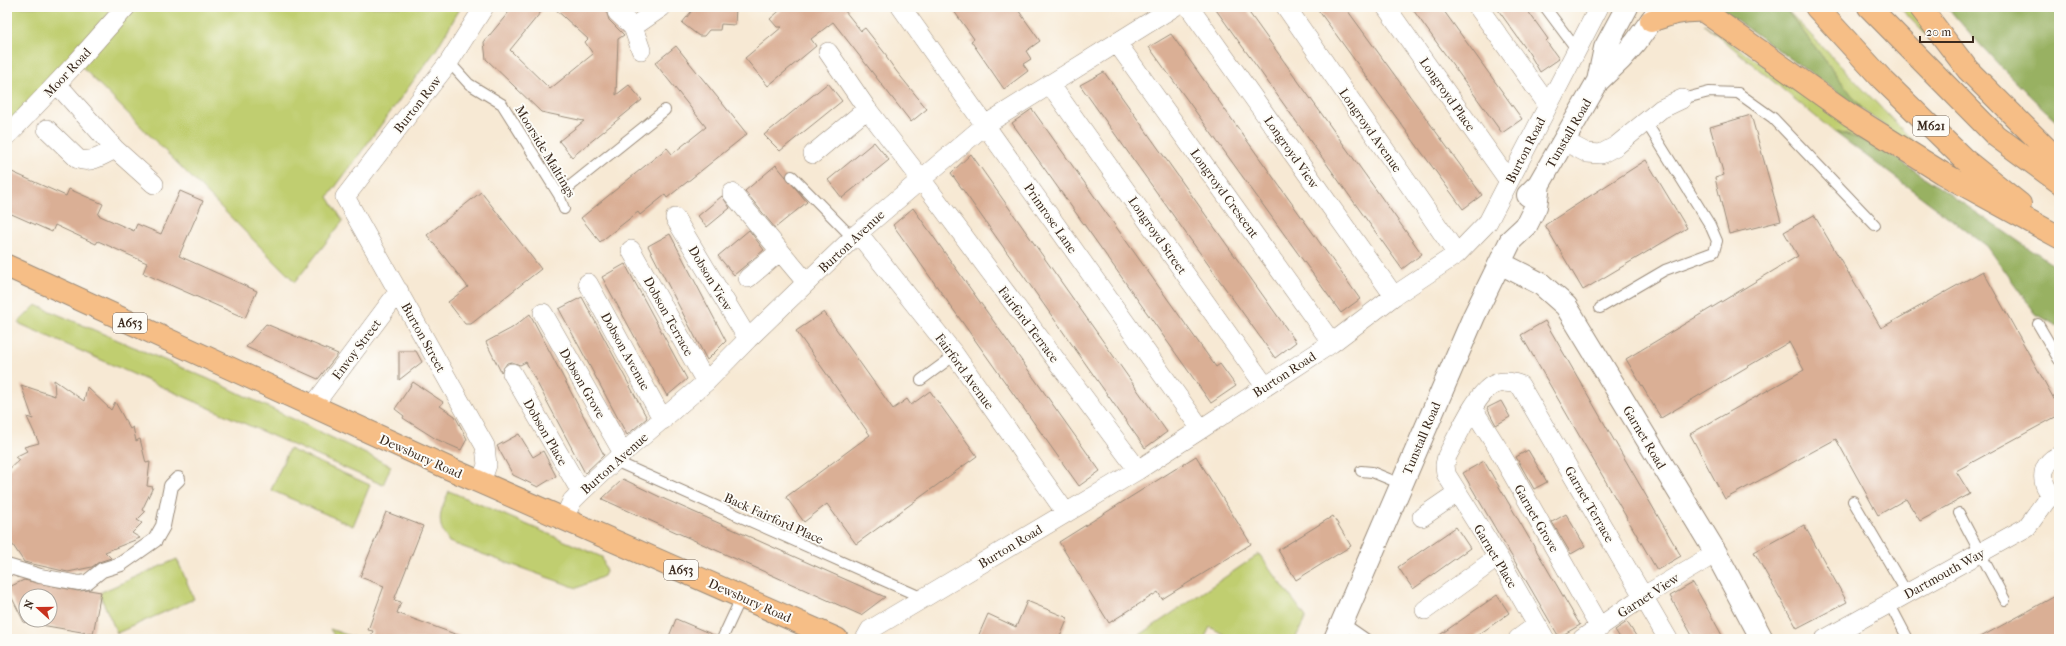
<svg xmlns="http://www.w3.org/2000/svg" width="2066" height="646" font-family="'IM FELL French Canon',serif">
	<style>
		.green { fill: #c0ce70; stroke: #7e7c47 }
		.forest { fill: #98b162; stroke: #6a6e40 }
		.building { fill: #daaf95; fill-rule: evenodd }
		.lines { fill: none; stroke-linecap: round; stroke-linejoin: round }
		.service-casing { stroke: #998a79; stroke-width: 12 }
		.pedestrian-casing { stroke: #998a79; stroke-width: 16 }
		.minor-casing { stroke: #998a79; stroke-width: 20 }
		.tertiary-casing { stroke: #998a79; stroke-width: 24 }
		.primary-casing { stroke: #998a79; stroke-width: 24 }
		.motorway-casing { stroke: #998a79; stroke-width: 24 }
		.service { stroke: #fff; stroke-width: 10 }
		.pedestrian { stroke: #fff; stroke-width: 14 }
		.minor { stroke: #fff; stroke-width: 19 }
		.tertiary { stroke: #fff; stroke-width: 22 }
		.primary { stroke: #f6be86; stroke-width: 22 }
		.motorway { stroke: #f6be86; stroke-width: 22 }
		.labels { text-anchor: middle; stroke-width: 4; stroke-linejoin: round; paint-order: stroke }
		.shield { fill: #fdfcf7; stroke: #75695f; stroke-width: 1 }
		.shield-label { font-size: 12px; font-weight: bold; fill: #3b2a1e }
		.street-label { font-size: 13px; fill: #3b2a1e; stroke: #fdfcf7 }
	</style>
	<rect width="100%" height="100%" fill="#fdfcf7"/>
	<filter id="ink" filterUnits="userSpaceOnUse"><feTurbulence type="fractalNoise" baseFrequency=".025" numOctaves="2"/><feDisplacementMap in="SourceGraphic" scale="8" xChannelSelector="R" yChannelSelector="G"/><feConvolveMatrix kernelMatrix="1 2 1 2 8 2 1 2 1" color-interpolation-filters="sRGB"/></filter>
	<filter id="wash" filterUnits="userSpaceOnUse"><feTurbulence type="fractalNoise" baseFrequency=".012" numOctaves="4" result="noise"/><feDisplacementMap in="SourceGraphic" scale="16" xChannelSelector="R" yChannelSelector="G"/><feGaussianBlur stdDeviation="0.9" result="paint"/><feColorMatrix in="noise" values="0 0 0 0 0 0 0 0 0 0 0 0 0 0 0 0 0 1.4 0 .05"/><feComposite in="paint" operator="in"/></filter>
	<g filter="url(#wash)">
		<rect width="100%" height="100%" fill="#f7e9d4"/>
		<path class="green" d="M7,7H461L436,50L328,197L343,221L295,282L78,63L7,137Z
			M1784,7L1914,142L1912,146L1864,111Z
			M1899,7H1911L1975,85Z
			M1704,24L1876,144L1833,131Z
			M36,305L220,384L391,466L383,485L18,323Z
			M289,449L370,485L353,526L271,490Z
			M449,491L602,557L606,571L604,576L577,588L449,542C435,522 440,512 449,491Z
			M1259,554L1306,617L1295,639H1232L1210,627L1204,639H1134Z
			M177,559L194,599L117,633L99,593Z
			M330,629L358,639H336Z"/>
		<path class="forest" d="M1718,7H1784L1864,111Z
			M1947,7H2059V123C2019,87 1982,48 1947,7Z
			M1833,131L1876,144L2059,269V327L2036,314L1987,246Z"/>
		<g id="blocks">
			<path class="building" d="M513,7H545L510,50L550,89L593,54L585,42L588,39L553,7H605L609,20L624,35L618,39L616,95L629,85L642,100L572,157L559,141L584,121L541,112L486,59L484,42Z
				M695,7H736L735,25L721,24L720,30H709L704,36H699L682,23Z
				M784,7H851L845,11L861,31L865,28L887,56L886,57L897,72L927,109L911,122L833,22L811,39L816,46L768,86L745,58L782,27H777L770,19Z
				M951,7H1016L1040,41L1026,51L1031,59L1023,64L1028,71L1004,89L971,41L974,39Z
				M1214,7H1245L1422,254L1402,269Z
				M1316,7H1345L1482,195L1463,209Z
				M1411,7H1441L1522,119L1502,133Z
				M1496,7H1525L1548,39L1546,41L1559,59L1540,72L1529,53Z
				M1171,34L1360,299L1341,313L1149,47Z
				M676,46L747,134L667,198L665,195L640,215L638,212L600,242L581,218L667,148L672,154L706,127L655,63Z
				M1104,72L1296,342L1275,358L1080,85Z
				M828,83L842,101L780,151L764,135Z
				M1032,109L1216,367L1220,364L1236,386L1211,403L1012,123Z
				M1751,115L1781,221L1729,234L1715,178L1724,175L1710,127Z
				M874,142L889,160L842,198L828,180Z
				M971,154L1167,432L1145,448L951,173Z
				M1646,160L1687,228L1583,290L1545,225Z
				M776,165L807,202L775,228L745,191Z
				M12,172L66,196L69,189L103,204L98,215L134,231L137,224L161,234L180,191L203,201L179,256L257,291L245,318L143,273L147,263L98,241L96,244L55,225L52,232L7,212V182Z
				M481,192L541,269L471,324H465L448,302L468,287L427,235Z
				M722,196L730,208L707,227L698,216Z
				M913,208L1100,471L1079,486L893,225Z
				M1814,215L1881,328L1983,271L2059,408V415L1956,471L1970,494L1920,521L1906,499L1878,515L1836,439L1725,499L1690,434L1804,370L1789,342L1661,418L1626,359L1798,256L1784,232Z
				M749,230L764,250L734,275L718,256Z
				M670,234L726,341L707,360L648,246Z
				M625,264L687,379L667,396L602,277Z
				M582,297L647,418L627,435L559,309Z
				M824,312L893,409L907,399L911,405L930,391L977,456L856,544L827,504L804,522L786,497L870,435L796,331Z
				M530,314L604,455L585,473L526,362L520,365L512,362L507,363L501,372L486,342L512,328Z
				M1545,321L1681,556L1657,570L1521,335Z
				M266,324L338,354L318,379L246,347Z
				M399,351H416L422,362L399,380Z
				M54,380L84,401L87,387L111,410L115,402L130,429L133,427L136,441L140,439L146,463L150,462L147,486L153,487L142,510L145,512L137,520L142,523L132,533L140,538L105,552L111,558L99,562L92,567L68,572L24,562L7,536V471L19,460L15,457L27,451L24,447L39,443L27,417L33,419L21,385L55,396Z
				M413,382L443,402L440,406L455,416L467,439L461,450L436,439L403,418L404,416L395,409Z
				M1501,401L1510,417L1496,425L1487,408Z
				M519,434L533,457L543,451L556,476L538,487L513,475L497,446Z
				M1528,450L1547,482L1534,489L1516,457Z
				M1196,456L1251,544L1162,599L1158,592L1109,623L1059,542Z
				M1484,461L1580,625L1559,637L1463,473Z
				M623,479L660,497L885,597L861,615L602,499Z
				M386,512L423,526L394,600L401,602L397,613L463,637V639H370L373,631L368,630L384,586L360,577Z
				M1566,514L1585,546L1571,554L1552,522Z
				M1333,516L1351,546L1296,580L1278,550Z
				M1804,525L1847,602L1797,628L1754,552Z
				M1456,527L1470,548L1413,589L1398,567Z
				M24,580L78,591L89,590L101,592L93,634L24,622L7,588ZM26,596H50V620H26Z
				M1693,583L1707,608L1724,639H1694L1684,621L1670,596Z
				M2059,594V639H1977L2021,615Z
				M1497,595L1509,613L1491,626L1472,639H1434Z
				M1027,601L1068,618L1059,639H977L988,614L1016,627Z
				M676,619L716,636V639H668Z
				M1627,622L1638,639H1621L1615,630Z"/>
		</g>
	</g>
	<g filter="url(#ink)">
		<use href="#blocks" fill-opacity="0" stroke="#998a79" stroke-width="1"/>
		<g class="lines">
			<g class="service-casing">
				<path id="service" d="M1545,7L1577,50
					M449,62L469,84L502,104L559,195L564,209
					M1682,99L1709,92L1738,93L1773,118L1875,225
					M792,176L846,231L858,233
					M559,195L665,110
					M1600,308L1665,270L1714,252L1717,241L1710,225L1646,122
					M2038,324L2059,360
					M921,380L955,355
					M615,461L923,598
					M1361,471L1372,472L1401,484
					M1853,501L1907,593
					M1959,513L2005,600
					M1889,603L1908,639
					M1343,623L1366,639
					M722,639L742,596"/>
			</g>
			<g class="pedestrian-casing">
				<path id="pedestrian" d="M7,566L40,576L79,583L87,582L102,570L121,564L155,540L163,526L171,486L178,479"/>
			</g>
			<g class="minor-casing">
				<path id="minor" d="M901,7L1201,429
					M1189,7L1394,296
					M1286,7L1457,254
					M1386,7L1509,181
					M1478,7L1548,105
					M617,12L633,27L641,50
					M633,27L662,7
					M1117,43L1332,343
					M828,52L867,109L921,179L1138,470
					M57,84L115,149L154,184
					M1050,84L1265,386
					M47,129L78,159C91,164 103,155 115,149
					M7,136L77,62L126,7
					M1564,141L1587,153L1601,154L1616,146L1661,109L1682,99
					M813,154L867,109
					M732,193L780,251
					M675,218L748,339
					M858,233L955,355L1066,513
					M631,250L706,382
					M748,278L780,251L806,282
					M588,283L663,420
					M543,313L623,453
					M512,373L581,492
					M313,406L399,291
					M1473,409L1497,447L1600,628
					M2059,456C2038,463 2039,491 2059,498
					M481,482L487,465L485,446L345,197L449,62L484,7
					M1422,517L1457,493
					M564,519L572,501L581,492L623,453L706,382L748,339L858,233L985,125L1174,7
					M1425,610L1498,557
					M865,639L870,630L1138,470L1201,429L1332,343L1394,296L1457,254L1488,222L1599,7
					M1518,639L1537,625
					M1545,639L1498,557L1446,474L1445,465L1447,456C1457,438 1476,393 1493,385C1502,380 1511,382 1520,385L1668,639
					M1582,639L1644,596L1716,553
					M1825,639L2027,527L2051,494"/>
			</g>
			<g class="tertiary-casing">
				<path id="tertiary" d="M1598,81L1605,48L1627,7
					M1528,195L1539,184L1598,81L1621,59L1636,42L1661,7
					M1500,263L1541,284L1566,306L1716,553L1762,639
					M1335,639L1474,316L1511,240L1526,226L1536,206L1539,184"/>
			</g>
			<g class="primary-casing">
				<path id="primary" d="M7,266L448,468L837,639"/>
			</g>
			<g class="motorway-casing">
				<path id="motorway" d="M1698,7L1850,115L1942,173L2059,237
					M1816,7L1882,79L1964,159L2020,204
					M1869,7L1996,136L2059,182
					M1920,7L1968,70L2059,161
					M1651,21C1669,14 1684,10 1703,11"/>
			</g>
			<use href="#service" class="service"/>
			<use href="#pedestrian" class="pedestrian"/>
			<use href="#minor" class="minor"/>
			<use href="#tertiary" class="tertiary"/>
			<use href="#primary" class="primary"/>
			<use href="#motorway" class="motorway"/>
		</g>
	</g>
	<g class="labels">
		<g class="shield">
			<rect x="1913" y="116" width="36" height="20" rx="3"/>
			<rect x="113" y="313" width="34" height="20" rx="3"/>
			<rect x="664" y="560" width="34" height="20" rx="3"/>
		</g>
		<g class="shield-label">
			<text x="1931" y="130">M621</text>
			<text x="130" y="327">A653</text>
			<text x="681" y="574">A653</text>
		</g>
		<g class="street-label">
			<text transform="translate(67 72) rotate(-47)" y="5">Moor Road</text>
			<text transform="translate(1448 94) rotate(55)" y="5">Longroyd Place</text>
			<text transform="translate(417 104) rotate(-52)" y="5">Burton Row</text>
			<text transform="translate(1371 130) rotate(55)" y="5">Longroyd Avenue</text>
			<text transform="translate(1568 133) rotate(-60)" y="5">Tunstall Road</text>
			<text transform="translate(1525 150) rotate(-63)" y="5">Burton Road</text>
			<text transform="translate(546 151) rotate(59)" y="5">Moorside Maltings</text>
			<text transform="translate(1292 152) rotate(55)" y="5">Longroyd View</text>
			<text transform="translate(1225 193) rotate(54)" y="5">Longroyd Crescent</text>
			<text transform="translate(1051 218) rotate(55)" y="5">Primrose Lane</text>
			<text transform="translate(1158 235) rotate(55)" y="5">Longroyd Street</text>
			<text transform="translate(851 241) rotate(-43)" y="5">Burton Avenue</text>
			<text transform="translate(711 278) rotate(59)" y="5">Dobson View</text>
			<text transform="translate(669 316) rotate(61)" y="5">Dobson Terrace</text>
			<text transform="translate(1029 324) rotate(53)" y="5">Fairford Terrace</text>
			<text transform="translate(424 337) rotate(61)" y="5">Burton Street</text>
			<text transform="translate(356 349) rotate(-53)" y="5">Envoy Street</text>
			<text transform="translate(626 351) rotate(61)" y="5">Dobson Avenue</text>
			<text transform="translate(965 371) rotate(54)" y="5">Fairford Avenue</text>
			<text transform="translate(1284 374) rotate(-33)" y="5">Burton Road</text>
			<text transform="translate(583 383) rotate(60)" y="5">Dobson Grove</text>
			<text transform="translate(546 432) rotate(60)" y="5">Dobson Place</text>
			<text transform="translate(1645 437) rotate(59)" y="5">Garnet Road</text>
			<text transform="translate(1421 438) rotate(-67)" y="5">Tunstall Road</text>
			<text transform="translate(421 456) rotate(24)" y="5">Dewsbury Road</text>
			<text transform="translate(614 463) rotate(-42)" y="5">Burton Avenue</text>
			<text transform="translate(1590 504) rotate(60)" y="5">Garnet Terrace</text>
			<text transform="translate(774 518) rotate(24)" y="5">Back Fairford Place</text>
			<text transform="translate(1537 518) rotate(60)" y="5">Garnet Grove</text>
			<text transform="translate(1010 546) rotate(-31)" y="5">Burton Road</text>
			<text transform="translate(1496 556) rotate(59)" y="5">Garnet Place</text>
			<text transform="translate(1944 573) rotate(-29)" y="5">Dartmouth Way</text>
			<text transform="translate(1648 595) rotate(-33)" y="5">Garnet View</text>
			<text transform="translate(750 600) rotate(24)" y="5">Dewsbury Road</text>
		</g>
	</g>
	<rect width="2066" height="646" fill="none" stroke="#fdfcf7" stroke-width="24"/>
	<g transform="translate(38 608) rotate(291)"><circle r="19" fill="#fdfcf7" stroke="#afa8a0"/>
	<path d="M0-3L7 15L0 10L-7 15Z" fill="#c8321e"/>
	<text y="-6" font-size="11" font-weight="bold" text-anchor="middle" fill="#3b2a1e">N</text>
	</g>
	<path d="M1920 36v6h53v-6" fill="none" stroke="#3b2a1e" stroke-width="2"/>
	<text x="1926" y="36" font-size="12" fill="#3b2a1e" stroke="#fdfcf7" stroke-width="3" paint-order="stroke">20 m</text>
</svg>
